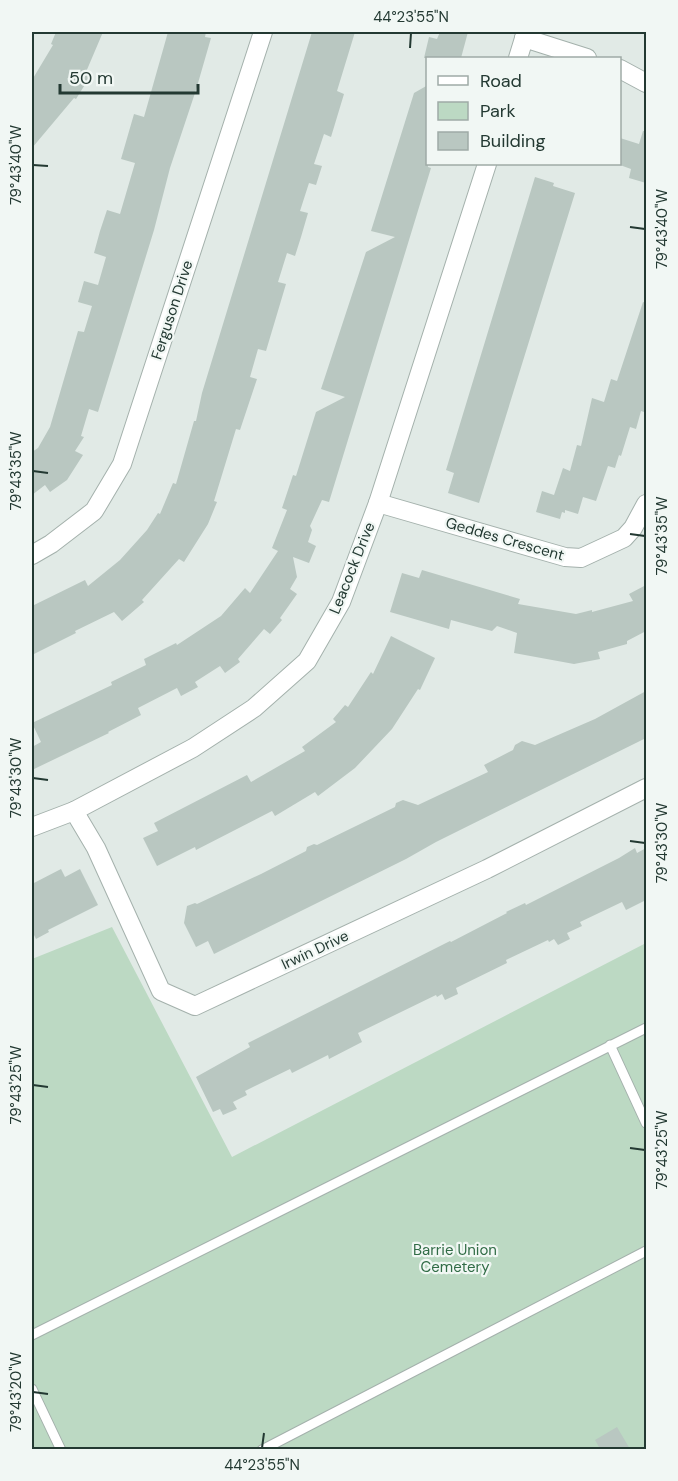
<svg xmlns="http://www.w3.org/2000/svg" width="678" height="1481" font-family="'DM Sans',sans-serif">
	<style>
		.green { fill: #bcd9c3 }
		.building { fill: #b9c7c1 }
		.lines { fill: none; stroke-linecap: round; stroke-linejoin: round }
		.service-casing { stroke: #a4b1ac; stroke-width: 11 }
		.minor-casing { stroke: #a4b1ac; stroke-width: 20 }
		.tertiary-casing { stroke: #a4b1ac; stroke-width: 20 }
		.service { stroke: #fff; stroke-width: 9 }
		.minor { stroke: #fff; stroke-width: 18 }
		.tertiary { stroke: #fff; stroke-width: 18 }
		.ticks { fill: none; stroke: #233932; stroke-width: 2 }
		.labels { text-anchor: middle; stroke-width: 4.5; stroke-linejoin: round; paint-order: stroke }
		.street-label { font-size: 15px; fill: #233932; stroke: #f1f7f4 }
		.park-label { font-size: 15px; fill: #316c46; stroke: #f1f7f4 }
		.neatline { fill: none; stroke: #233932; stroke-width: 2 }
		.ticks-label { font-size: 15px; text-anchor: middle; fill: #233932 }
	</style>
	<rect width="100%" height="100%" fill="#e1eae6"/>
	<path class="green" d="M112,927L232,1157L646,943V1449L32,1450V959Z"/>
	<path class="building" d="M56,32H103L86,72L91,75L76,99L74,98L32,148V80L53,45L51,44Z
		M168,32H206L205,37L211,38L196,90L170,168L154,230L98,412L89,409L81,436L84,437L75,451L83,455L67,480L50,492L45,485L32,495V452L38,448L50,427L78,331L84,332L92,306L78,302L84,281L98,285L106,257L94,253L100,231L107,210L120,214L135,163L121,159L134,114L144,117Z
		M312,32H355L337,91L344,94L331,137L324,134L314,164L322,166L316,185L309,183L300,211L308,213L301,237L295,256L287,253L278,282L286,284L266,351L258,349L250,377L257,379L240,430L236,429L214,501L217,502L208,524L184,562L179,559L142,600L144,602L122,621L114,612L75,631L76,633L32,655V606L85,580L88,586L120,560L147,530L158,513L160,514L173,483L176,484L194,421H196L202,393Z
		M440,32H468L461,58H424L429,37L437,39Z
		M428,85V167L431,168L329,502L322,500L310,526L312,530L308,542L316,546L309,563L293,557L297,577L290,589L297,594L280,618L282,620L270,634L264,629L238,659L240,662L225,673L220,666L195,682L198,687L181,696L177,688L138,708L141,715L108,732L109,733L32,770V747L41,742L32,723L112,685L111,682L146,665L144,659L176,643L177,645L221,616L245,588L250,593L278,551L272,548L287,510L282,508L293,475L296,476L316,412L345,397L321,389L366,252L395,237L371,231L414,93Z
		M643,131H646V183L629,178L631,169L620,165V138L639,144Z
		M535,177L554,183L553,186L575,193L479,503L448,493L454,473L446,470Z
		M643,302L646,303V404L644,412L641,411L636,429L630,427L621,456L619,455L615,468L608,466L596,501L583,497L578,514L565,510V513L562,512L560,519L536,512L542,491L554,495L563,468L570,471L577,445L581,446L592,398L604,402L611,379L617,381Z
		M422,570L520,599L518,604L576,614L592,610V612L633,601L629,594L646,585V631L627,641V644L598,652L600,659L574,664L514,653L517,633L497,626L492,631L451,620L449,629L390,612L402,573L419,578Z
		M391,636L435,658L420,690L418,689L392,729L355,768L318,796L315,792L275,816L272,811L196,850L195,847L157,866L143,838L158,831L154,823L247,775L251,782L305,751L302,747L336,722L333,719L345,705L348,707L371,672L373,674Z
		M646,691V738L436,842L406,859L214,954L208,941L196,947L184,923L187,906L195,903L197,904L261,874L306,851L307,847L314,844L317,845L395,807L396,803L403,800L418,805L488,772L484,765L513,750L515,745L522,741L535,745L595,719Z
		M635,848L637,853L646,848V900L626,910L622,902L580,922L582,926L567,933L570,939L558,945L554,939L549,942L548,940L506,960L507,963L456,988L458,994L445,1000L442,994L437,997L436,995L399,1013L358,1033L362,1042L329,1059L328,1055L292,1073L290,1069L245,1091L247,1095L233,1102L237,1109L223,1115L220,1109L213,1112L196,1077L250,1047L248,1043L450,941L451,942L507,913L506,912L525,903L526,905L619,858Z
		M61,869L65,877L80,869L98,905L48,930L49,932L36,939L32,931V884Z
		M617,1427L630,1449H600L595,1440Z"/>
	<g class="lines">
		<g class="service-casing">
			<path id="service" d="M610,1045L646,1123
				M32,1335L646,1028
				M32,1389L61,1450
				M262,1450L646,1251"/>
		</g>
		<g class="minor-casing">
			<path id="minor" d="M524,38L587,58
				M620,69L646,83
				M378,503L565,557L581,558L624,538L633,528L646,504
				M32,555L51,544L94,511L122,464L263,32
				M74,811L96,848L161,991L195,1006L487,869L646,788"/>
		</g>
		<g class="tertiary-casing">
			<path id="tertiary" d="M518,58L526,32
				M32,827L74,811L193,748L254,708L307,661L341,602L378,503L487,164"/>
		</g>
		<use href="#service" class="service"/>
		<use href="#minor" class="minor"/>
		<use href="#tertiary" class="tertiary"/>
	</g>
	<path class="ticks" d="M410,48L411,33M33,165L48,166M630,227L645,229M33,471L48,473M630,534L645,536M33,778L48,780M630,841L645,843M33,1085L48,1087M630,1148L645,1150M33,1392L48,1394M262,1448L264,1433"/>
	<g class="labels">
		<g class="street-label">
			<text transform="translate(172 310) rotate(-72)" y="5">Ferguson Drive</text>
			<text transform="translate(505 539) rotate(16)" y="5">Geddes Crescent</text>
			<text transform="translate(352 568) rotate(-68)" y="5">Leacock Drive</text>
			<text transform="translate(315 950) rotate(-25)" y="5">Irwin Drive</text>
		</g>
		<g class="park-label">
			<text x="455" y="1255">Barrie Union<tspan x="455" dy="17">Cemetery</tspan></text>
		</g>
	</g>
	<rect width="678" height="1481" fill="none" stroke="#f1f7f4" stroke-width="66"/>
	<rect x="426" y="57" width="195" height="108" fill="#f1f7f4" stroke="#9faba6" stroke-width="1.5"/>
	<rect x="438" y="76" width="30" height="9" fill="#ffffff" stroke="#9faba6" stroke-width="1.5"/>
	<text x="480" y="87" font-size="18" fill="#233932">Road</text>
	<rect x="438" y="102" width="30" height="18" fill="#bcd9c3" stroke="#9faba6" stroke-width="1.5"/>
	<text x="480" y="117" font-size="18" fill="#233932">Park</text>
	<rect x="438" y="132" width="30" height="18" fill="#b9c7c1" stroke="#9faba6" stroke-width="1.5"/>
	<text x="480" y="147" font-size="18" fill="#233932">Building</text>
	<path d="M60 84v9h138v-9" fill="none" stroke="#233932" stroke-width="3"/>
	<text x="69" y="84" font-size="18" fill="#233932" stroke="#f1f7f4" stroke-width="4.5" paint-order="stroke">50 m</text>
	<rect x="33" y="33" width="612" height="1415" class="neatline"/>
	<g class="ticks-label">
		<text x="411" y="22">44°23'55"N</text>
		<text transform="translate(16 165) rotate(-90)" y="5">79°43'40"W</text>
		<text transform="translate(662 229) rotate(-90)" y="5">79°43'40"W</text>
		<text transform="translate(16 471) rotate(-90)" y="5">79°43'35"W</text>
		<text transform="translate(662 536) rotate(-90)" y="5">79°43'35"W</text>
		<text transform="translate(16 778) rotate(-90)" y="5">79°43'30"W</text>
		<text transform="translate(662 843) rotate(-90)" y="5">79°43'30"W</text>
		<text transform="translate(16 1085) rotate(-90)" y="5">79°43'25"W</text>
		<text transform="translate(662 1150) rotate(-90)" y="5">79°43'25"W</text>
		<text transform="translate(16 1392) rotate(-90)" y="5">79°43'20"W</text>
		<text x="262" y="1470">44°23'55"N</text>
	</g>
</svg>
